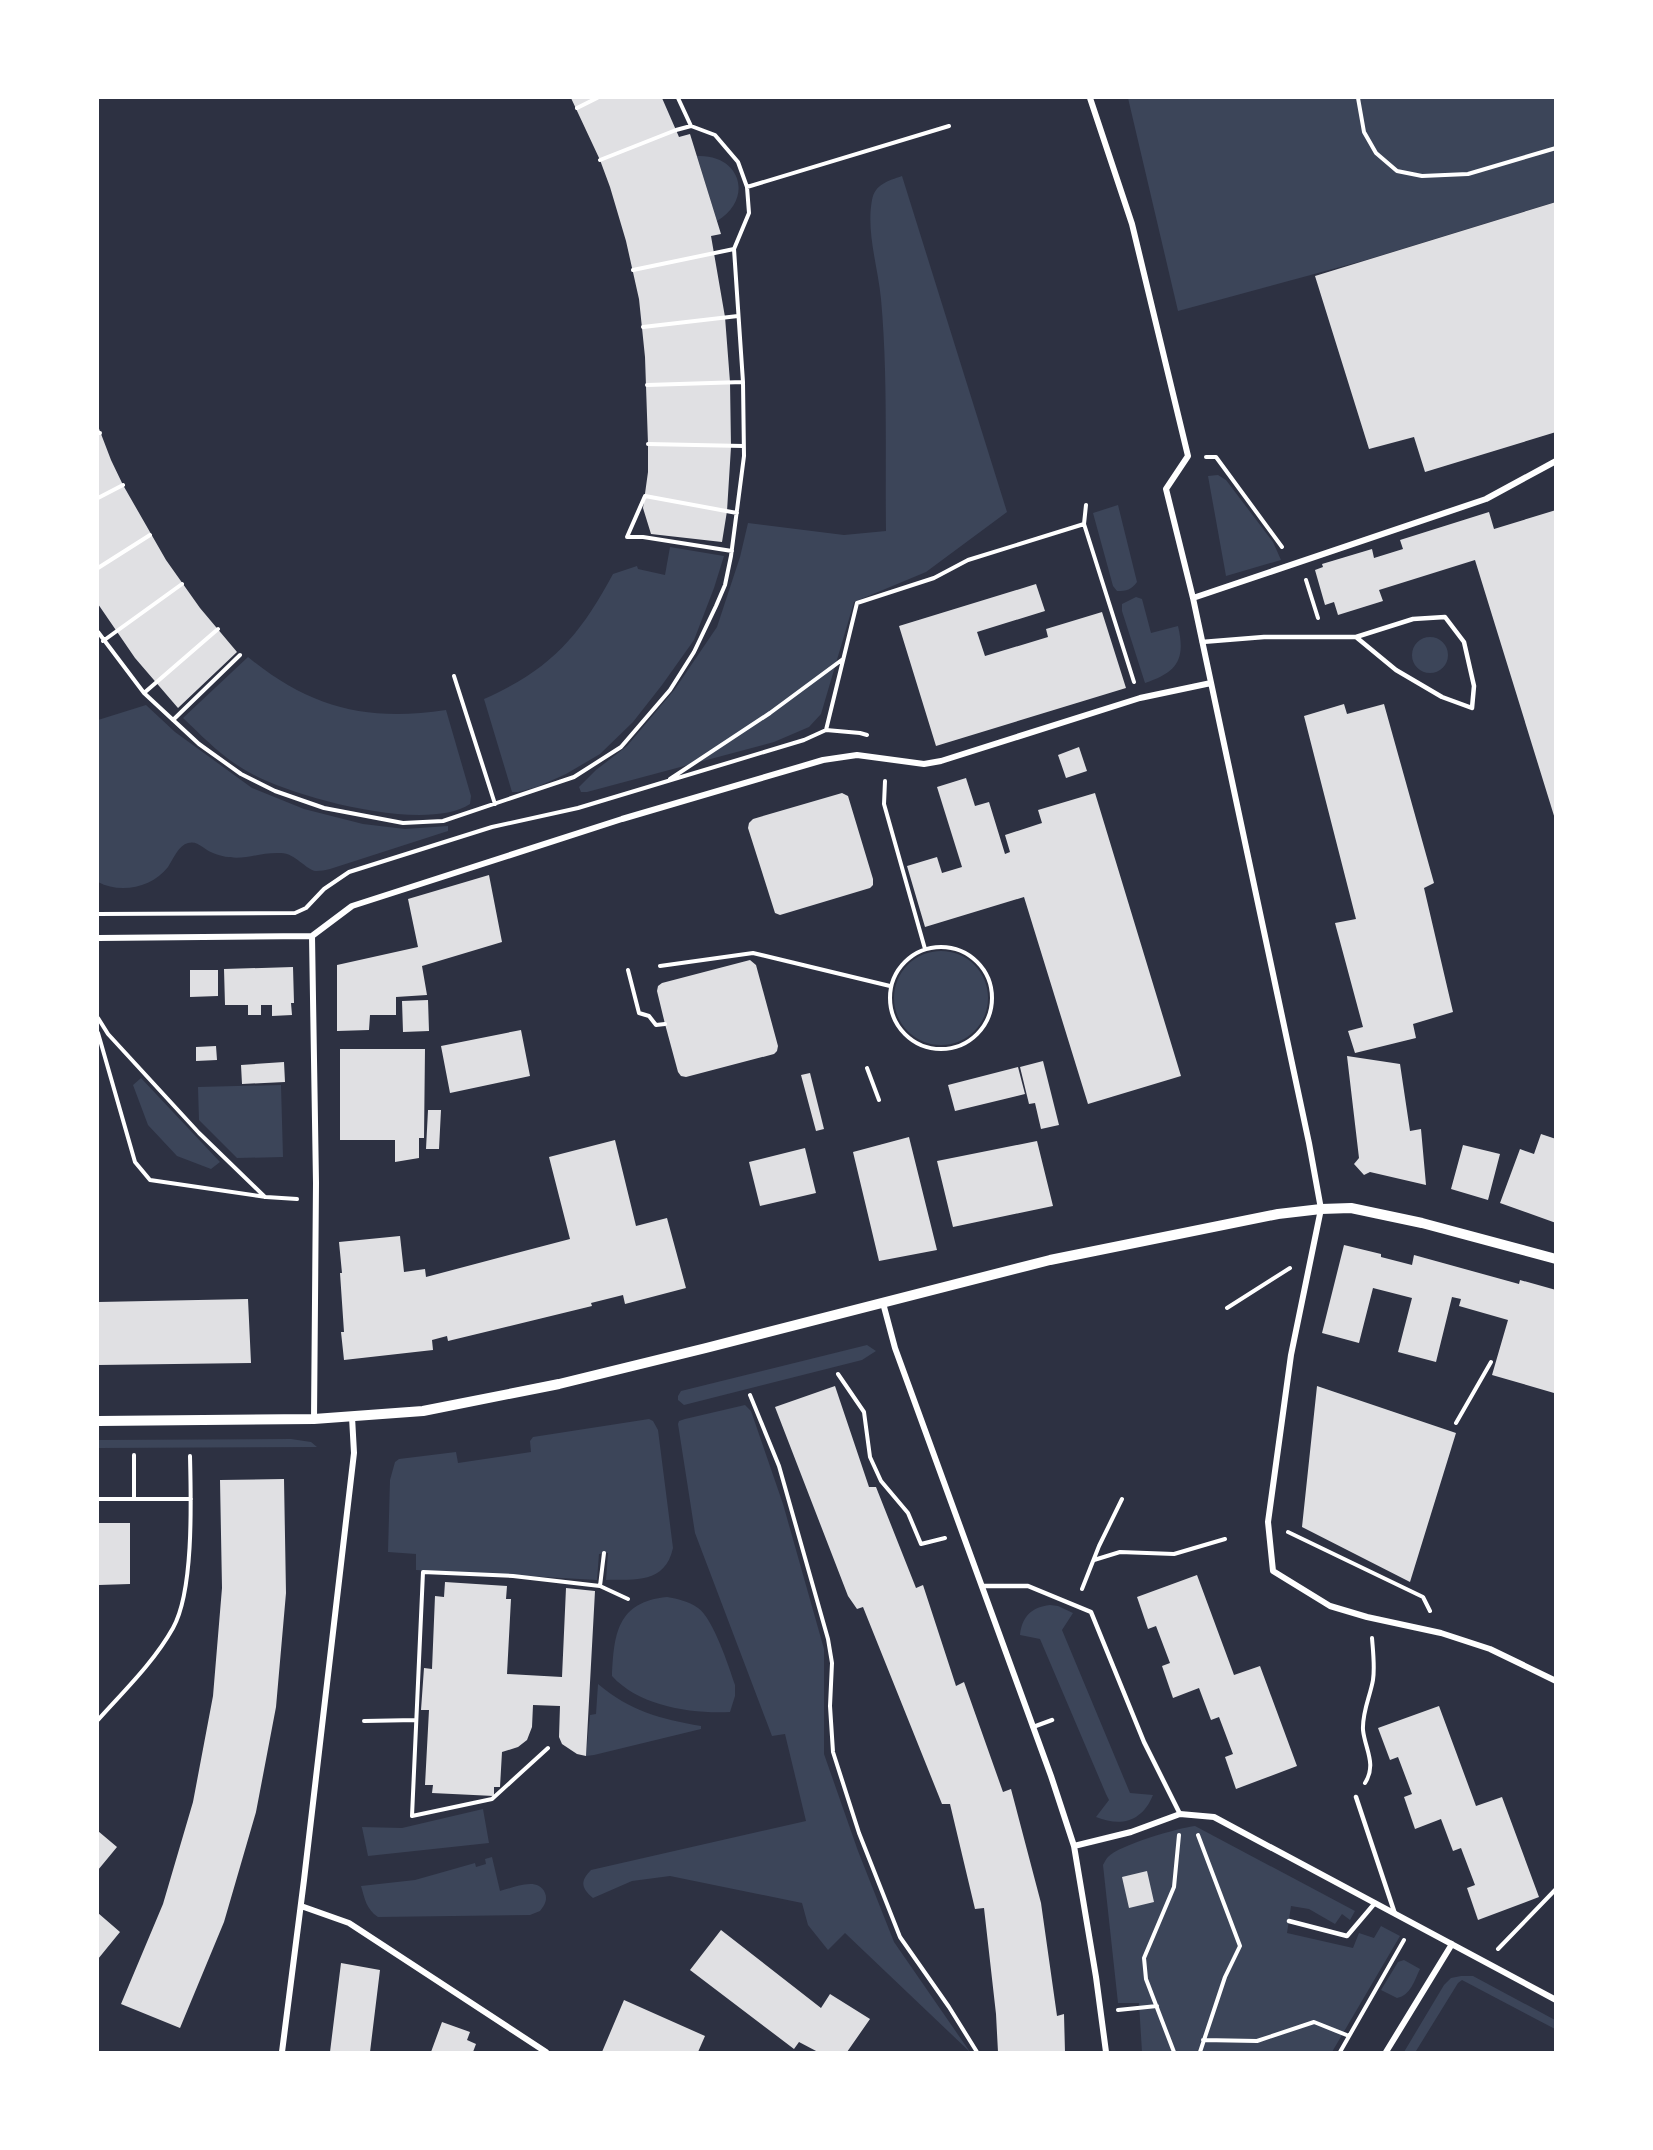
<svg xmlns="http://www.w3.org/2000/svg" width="1653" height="2150" font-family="'DM Sans',sans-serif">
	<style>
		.green { fill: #3c4559 }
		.building { fill: #e0e0e3 }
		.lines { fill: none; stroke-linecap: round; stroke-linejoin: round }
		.path { stroke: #fff; stroke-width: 4 }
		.service { stroke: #fff; stroke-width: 4.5 }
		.minor { stroke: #fff; stroke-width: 6 }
		.tertiary { stroke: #fff; stroke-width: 10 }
	</style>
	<rect width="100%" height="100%" fill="#2d3142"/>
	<path class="green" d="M1128,98H1555V202L1366,260L1178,311Z
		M697,156C741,154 754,199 717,221Z
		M902,176L1007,512L926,572L854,602L821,714L809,727L774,742L587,792H581L579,787L596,770L627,746L675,689L717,627L740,557L748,523L844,535L886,531C885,454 888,376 881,299C878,267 866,232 872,200C875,184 888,181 902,176Z
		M1218,475L1226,480L1273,542L1281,560L1226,576L1208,476Z
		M1118,505L1137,582C1131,590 1127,591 1117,591L1113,586L1093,513Z
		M670,547L724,556L714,588L694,640L662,685L633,722L600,754L566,774L537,787L518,792H512L484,699C551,669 579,637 613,574L637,566L638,569L665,575Z
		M1136,597L1142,599L1151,633L1178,626C1186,660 1177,672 1145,683L1122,611V604Z
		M1412 655a18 18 0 1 1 36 0a18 18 0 1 1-36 0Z
		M248,657C310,708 367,722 446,710L471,796L470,804C426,833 298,798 254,775C226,761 205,739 183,718Z
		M146,705L175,732L252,788L304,809L363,824L405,829L448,826V831L330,869C326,870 320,871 316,871C306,870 295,853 281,853C254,852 241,864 213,853C204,850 198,840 188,843C179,845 173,859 168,867C152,888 120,894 98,882V720Z
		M894 998a47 47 0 1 1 94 0a47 47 0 1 1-94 0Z
		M141,1078L220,1162L211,1169L177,1156L148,1125L133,1085Z
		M281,1085L283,1157L237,1158L199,1120L198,1087Z
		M867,1345L876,1351L862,1360L684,1405L678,1400V1396L681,1391Z
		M745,1405L751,1411L783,1504L824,1649V1754L858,1851L894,1942L970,2052L845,1933L828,1950L808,1925L802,1903L670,1876L632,1881L593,1898C581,1888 580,1881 591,1870L806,1821L785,1734L772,1736L695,1533L678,1424L679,1421L685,1419Z
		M649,1419L653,1421L658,1430L673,1548C665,1584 635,1579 606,1580L608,1553L599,1554L597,1580L416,1570V1554L388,1552L390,1480L395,1462L399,1459L456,1452L458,1463L531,1452L530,1441L533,1437Z
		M291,1439L311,1442L317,1447L98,1448V1440Z
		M667,1597C678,1599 688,1601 698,1608C713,1618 729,1667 735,1685V1696L730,1712C691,1714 639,1706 612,1676C614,1634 617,1602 667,1597Z
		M1050,1605L1058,1606L1073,1613L1062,1630L1130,1793L1153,1795C1142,1822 1121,1827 1096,1817L1109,1800L1106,1794L1040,1639L1020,1635C1022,1617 1031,1607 1050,1605Z
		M598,1684C630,1711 660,1719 701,1726V1729L594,1755L586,1756L590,1715L596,1714Z
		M483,1809L489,1843L368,1856L362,1827L402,1828Z
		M1195,1826L1355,1911L1350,1920L1342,1914L1335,1924L1309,1909L1291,1906L1287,1933L1353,1948L1359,1933L1374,1938L1381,1926L1400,1936L1332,2052H1142L1139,2003H1118L1103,1865C1104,1863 1106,1859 1108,1857C1119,1845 1178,1828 1195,1826Z
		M492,1857L500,1891C513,1888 538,1876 545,1893C548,1900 544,1906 540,1911L530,1915L378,1917C366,1909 365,1899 361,1886L415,1880L475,1863L476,1867L486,1864L485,1859Z
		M1404,1960L1420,1969C1414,1981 1411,1995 1397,1998L1381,1990L1398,1962Z
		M1461,1976H1473L1555,2020V2029L1462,1980L1458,1983L1416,2051L1418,2052H1404L1444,1985L1451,1978Z"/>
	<path class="building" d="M571,98H662L679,137L690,134L721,234L711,236L725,317L730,382L731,447L727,511L722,542L651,534L643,508L648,472V444L645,357L639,299L626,241L610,187L600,160Z
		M1556,202V432L1425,472L1414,437L1369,449L1315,276Z
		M98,426L111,460L123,485L166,560L200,608L237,652L178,708L135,658L98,604Z
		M1556,510V819H1555L1475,560L1379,590L1383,601L1338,615L1334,602L1325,605L1315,570L1323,567L1322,564L1372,549L1374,558L1403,549L1400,540L1489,512L1494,529Z
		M1036,584L1045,611L977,632L985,656L1048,637L1046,629L1102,612L1126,688L936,746L899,626Z
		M1344,704L1347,714L1384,704L1434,883L1424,888L1453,1012L1413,1024L1416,1038L1355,1053L1348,1031L1363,1027L1335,923L1356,919L1304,716Z
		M1079,747L1087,771L1066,778L1058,755Z
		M966,778L975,806L989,802L1005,854L1010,852L1005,835L1042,823L1038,810L1095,793L1181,1076L1088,1104L1024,897L925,927L907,866L937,857L942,873L962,867L937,787Z
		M842,793L848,796L873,879V885L870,888L780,915L775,913L748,828L749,823L753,819Z
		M489,875L502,942L422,966L427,995L396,997V1015H370L369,1030L337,1031V965L418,947L408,899Z
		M750,960L756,965L778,1046L777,1051L774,1054L686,1077L681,1076L678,1072L665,1024L657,991L658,986L662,983Z
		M293,967L294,1003H291L292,1015L272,1016V1005H261V1015H248V1005H225L224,969Z
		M190,970H218V996L190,997Z
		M428,1000L429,1031L403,1032L402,1001Z
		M521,1030L530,1076L450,1093L441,1046Z
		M216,1046L217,1060L196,1061V1047Z
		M340,1049H425L424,1138H419V1158L395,1162V1140H340Z
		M1347,1056L1400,1064L1410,1131L1421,1129L1426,1185L1370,1172L1364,1175L1354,1164L1359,1158Z
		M1043,1061L1059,1125L1041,1129L1035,1103L1029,1104L1020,1067Z
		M284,1062L285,1082L242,1084L241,1065Z
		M1018,1067L1025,1094L955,1111L948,1085Z
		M810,1073L824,1129L816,1131L801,1075Z
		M428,1110H441L439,1149H426Z
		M1541,1134L1556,1139V1223L1500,1203L1520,1149L1534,1154Z
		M909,1137L937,1250L879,1261L853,1152Z
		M615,1140L636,1226L667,1218L686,1288L625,1304L623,1295L591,1303L592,1306L448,1341L447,1336L432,1340L433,1350L344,1360L341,1332H344L340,1273H342L339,1242L400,1236L404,1272L425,1269L426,1277L570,1239L549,1157Z
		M1037,1141L1053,1206L953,1227L937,1161Z
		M1463,1145L1500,1154L1488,1200L1451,1189Z
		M805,1148L816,1193L760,1206L749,1162Z
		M1344,1245L1381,1254V1257L1412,1265L1414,1255L1519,1284L1520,1280L1556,1290L1554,1393L1492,1375L1508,1320L1459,1306L1461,1299L1452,1297L1436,1362L1398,1352L1412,1298L1373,1288L1359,1343L1322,1333Z
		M248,1299L251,1363L98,1365V1302Z
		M835,1386L869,1487H876L916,1588L923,1585L956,1686L964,1682L1003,1792L1011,1789L1041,1903L1057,2016L1064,2014L1065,2052H998L996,2014L984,1908L975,1909L950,1804H942L863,1607L857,1609L848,1596L775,1407Z
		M1317,1386L1456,1433L1410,1582L1302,1527Z
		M284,1479L286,1593L276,1707L256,1812L224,1922L180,2028L121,2004L163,1904L193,1802L213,1696L222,1588L220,1480Z
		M99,1523H130V1584L99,1585Z
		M1197,1575L1234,1675L1260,1666L1297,1766L1236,1789L1225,1757L1233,1754L1219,1717L1211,1720L1199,1688L1173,1698L1162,1666L1170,1663L1156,1626L1148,1629L1137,1597Z
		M445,1582L507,1586L506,1599H511L507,1674L562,1677L566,1588L595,1591L586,1756L577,1754L562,1744L559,1737L560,1706L533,1705L532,1727L527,1740L518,1747L502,1752L500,1787H494V1796L432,1793L433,1785H425L429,1710H421L424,1668L432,1669L435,1596L444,1597Z
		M1439,1706L1476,1806L1502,1797L1539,1897L1478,1920L1467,1888L1475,1885L1461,1848L1453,1851L1441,1819L1415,1829L1404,1797L1412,1794L1398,1757L1390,1760L1378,1728Z
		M98,1831L117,1847L98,1870Z
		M1147,1871L1154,1902L1129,1908L1122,1877Z
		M98,1913L120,1932L98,1959Z
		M721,1930L821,2008L830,1994L870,2019L847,2052H818L799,2042L794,2049L690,1970Z
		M341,1963L380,1970L370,2052H330Z
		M624,2000L705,2036L698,2052H602Z
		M442,2022L470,2032L467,2040L476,2044L473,2052H431Z"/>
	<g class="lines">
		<path class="path" d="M1358,98L1364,132L1376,153L1397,171L1422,176L1468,174L1556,148
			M577,108L597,98
			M600,160L676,130L691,126
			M747,187L949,126
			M633,270L734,249
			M643,327L738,316
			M647,385L743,382
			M98,433H100
			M648,444L743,446
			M1206,457H1216L1282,547
			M98,498L123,485
			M1086,505L1084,524L1134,682
			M732,551L643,537H627L645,496L737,513
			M98,568L150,535
			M1306,580L1318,618
			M98,632L144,693L199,744L241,774L275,791L324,808L403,823L443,821L574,777L621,747L670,690L694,652L716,606L725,585L731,556L744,456L743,382L734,249L749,213L747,187L738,162L715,135L691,126L678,98
			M103,641L182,584
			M454,676L495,804
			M144,693L218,629
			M173,720L240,655
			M826,730L857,603L934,578L968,560L1084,524
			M670,779L770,713L843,659
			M885,781L884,804L925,949
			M98,914L295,913L306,908L324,889L349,872L492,827L578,808L804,740L826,730L860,733L867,735
			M890 998a51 51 0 1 1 102 0a51 51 0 1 1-102 0Z
			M660,966L753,953L890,986
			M628,970L639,1013L649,1016L656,1025L665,1024
			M98,1018L108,1034L199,1133L265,1197
			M98,1033L135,1162L150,1180L266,1197L297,1199
			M867,1068L879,1100
			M1227,1308L1290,1268
			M838,1374L864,1412L870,1457L881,1481L908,1513L921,1544L945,1538
			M750,1395L779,1466L828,1639L832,1663L830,1706L833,1752L859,1833L900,1937L949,2007L977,2052
			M1456,1423L1491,1362
			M98,1499H191
			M134,1499V1455
			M1288,1532L1423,1597L1430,1611
			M1094,1560L1120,1552L1174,1554L1225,1539
			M600,1586L604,1553
			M1082,1589L1099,1546L1122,1499
			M98,1720C124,1691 154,1662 173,1628C194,1591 191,1499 190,1456
			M364,1721L416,1720
			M548,1748L492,1799L412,1816L423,1572L513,1576L600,1586L628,1599
			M1365,1783C1377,1764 1365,1749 1363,1730C1362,1712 1370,1697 1373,1680C1375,1667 1373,1651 1372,1638
			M1198,1835L1240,1946L1225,1977L1200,2052
			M1498,1949L1556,1889
			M1118,2010L1157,2006
			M1203,2040L1257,2041L1314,2022L1349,2036
			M1174,2052L1146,1979L1144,1958L1174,1887L1179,1835
			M1340,2052L1404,1940"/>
		<path class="service" d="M1202,642L1264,637H1356L1396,670L1442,697L1472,708L1474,686L1464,642L1445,617L1413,619L1356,637
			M982,1586H1028L1091,1612L1144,1742L1180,1814
			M1033,1727L1052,1720
			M1356,1797L1395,1914
			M1289,1921L1347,1936L1375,1903"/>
		<path class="minor" d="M1090,98L1132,224L1188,456L1166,489L1193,598L1309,1143L1321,1209L1291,1355L1268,1522L1273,1571L1330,1606L1367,1617L1441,1633L1490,1649L1556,1681
			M1193,598L1486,499L1556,461
			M312,936L316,1183L314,1419
			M98,938L312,936L352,906L622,819L823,760L857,755L924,764L941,761L1140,698L1211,683
			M883,1303L895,1348L1051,1776L1074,1846L1096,1977L1106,2052
			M1074,1846L1131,1832L1180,1814L1214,1817L1556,2000
			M301,1906L349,1923L546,2052
			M282,2052L304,1880L354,1453L352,1417
			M1386,2052L1452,1944"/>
		<path class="tertiary" d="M98,1421L314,1419L423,1411L559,1384L706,1348L1050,1260L1278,1214L1321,1209L1351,1208L1422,1223L1556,1259"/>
	</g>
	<rect width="1653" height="2150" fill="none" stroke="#ffffff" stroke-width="198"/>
</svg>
